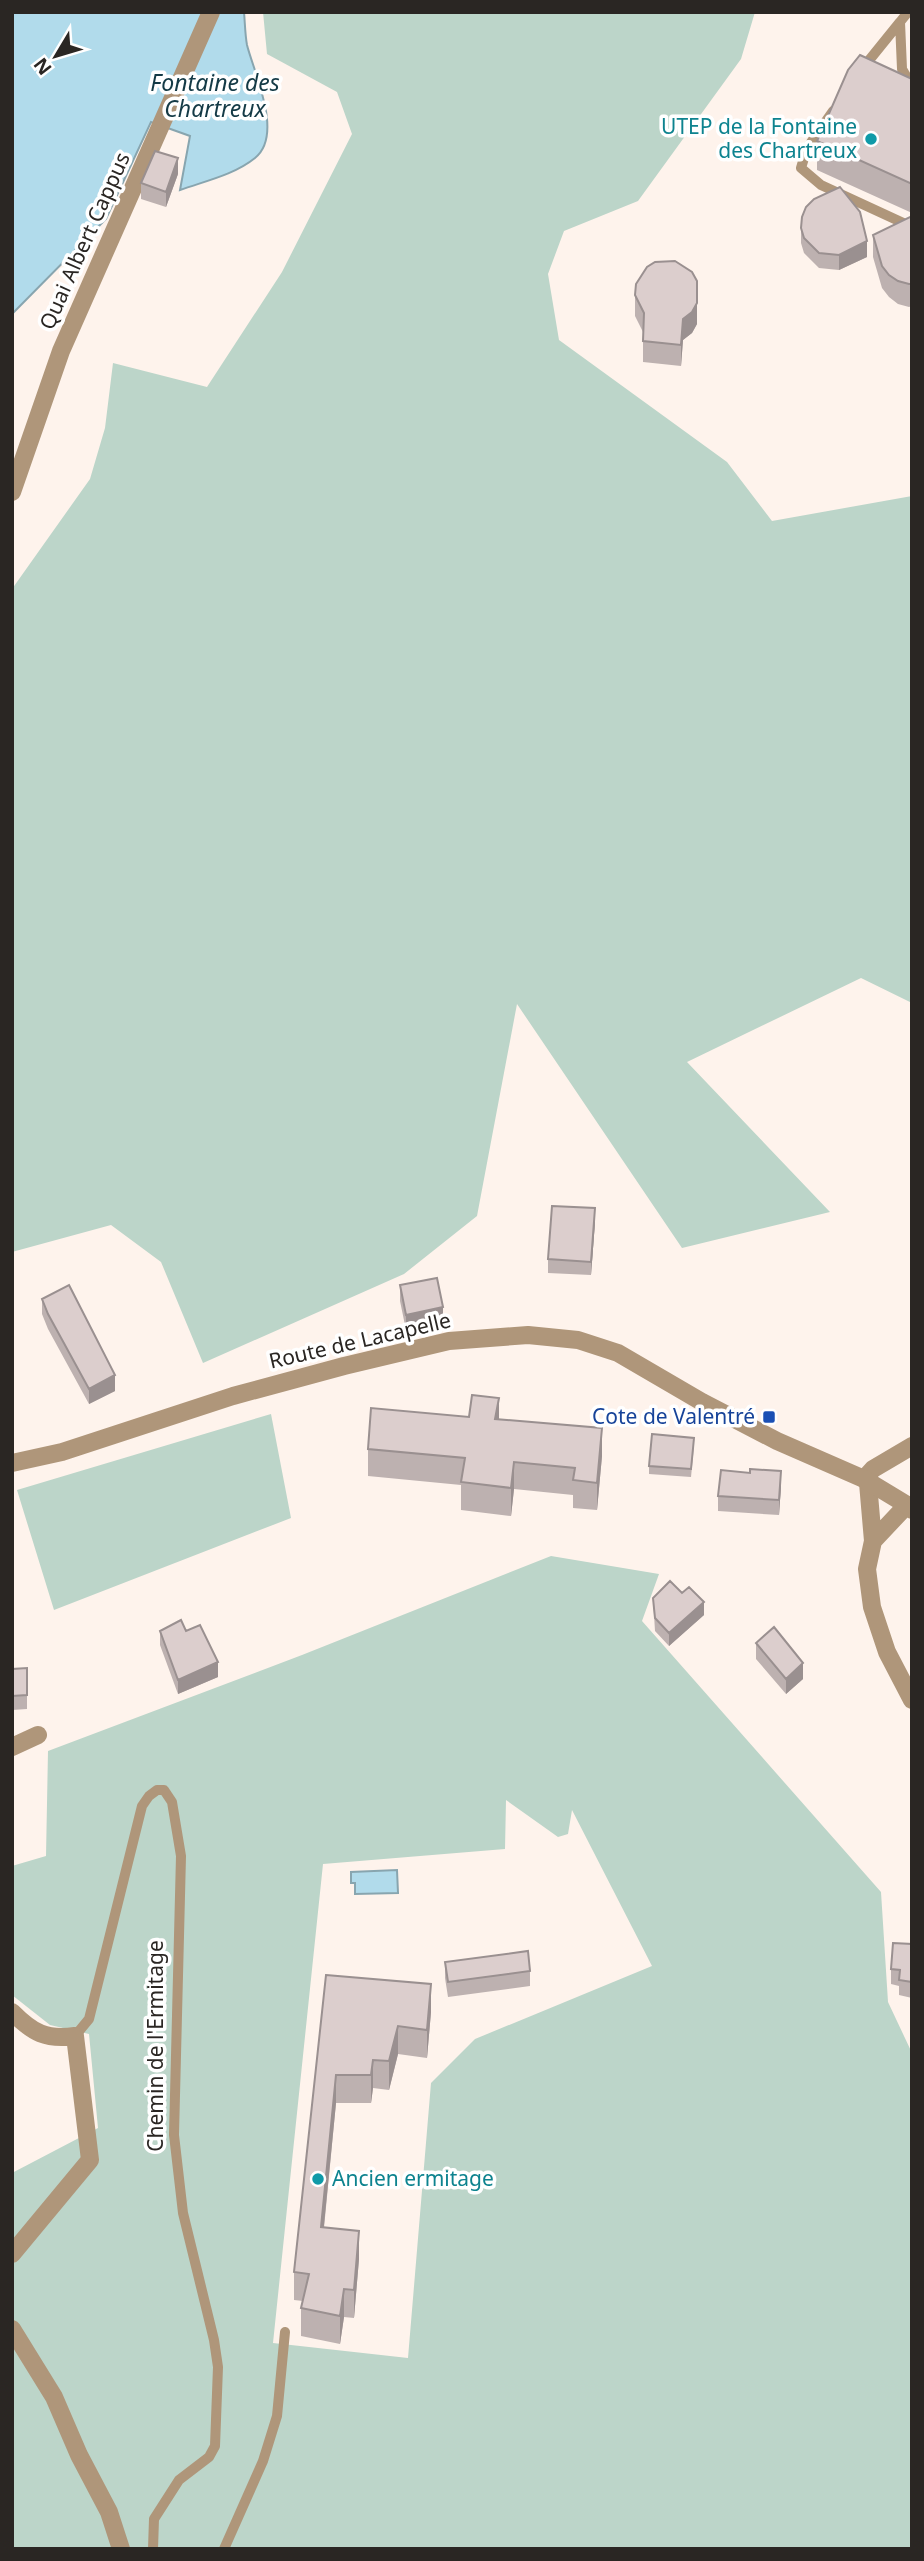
<svg xmlns="http://www.w3.org/2000/svg" width="924" height="2561" font-family="'Noto Sans',sans-serif">
	<style>
		.green { fill: #bcd5c9; fill-rule: evenodd }
		.water { fill: #b1dbeb; stroke: #88a5af; stroke-width: 2 }
		.lines { fill: none; stroke-linecap: round; stroke-linejoin: round }
		.service { stroke: #af967a; stroke-width: 10 }
		.minor { stroke: #af967a; stroke-width: 18 }
		.tertiary { stroke: #af967a; stroke-width: 18 }
		.wall { fill: #bdb1b0 }
		.shaded-wall { fill: #9a9090 }
		.building { fill: #dccecd; stroke: #9a9090; stroke-width: 2 }
		.culture-dot { fill: #0f9aa8; stroke: #fff; stroke-width: 2.5 }
		.transit-dot { fill: #1a4fb4; stroke: #fff; stroke-width: 2.5 }
		.labels { text-anchor: middle; stroke-width: 7; stroke-linejoin: round; paint-order: stroke }
		.culture-label { font-size: 21px; fill: #0d838f; stroke: #fff; text-anchor: end }
		.street-label { font-size: 21px; fill: #2a2623; stroke: #fff }
		.transit-label { font-size: 21px; fill: #164399; stroke: #fff; text-anchor: end }
		.water-label { font-size: 23px; font-style: italic; fill: #143a46; stroke: #fff }
	</style>
	<rect width="100%" height="100%" fill="#fef3ec"/>
	<path class="green" d="M263,12H755L741,59L638,201L564,231L548,274L559,340L727,462L772,521L912,496V1003L861,978L687,1062L830,1212L682,1248L517,1004L477,1216L404,1274L203,1363L161,1262L111,1225L12,1252V589L90,479L105,428L113,363L207,387L282,272L352,134L337,92L267,54Z
		M271,1414L291,1518L54,1610L17,1490Z
		M551,1556L659,1574L642,1621L881,1892L888,2002L912,2053V2549H12V2173L98,2128L89,2034L50,2025L12,1995V1866L46,1856L48,1751L302,1655ZM506,1800L558,1837L568,1834L572,1810L652,1966L475,2039L431,2083L408,2358L273,2343L323,1864L505,1849Z"/>
	<path class="water" d="M12,12H244C245,23 245,34 247,45C254,73 284,135 255,158C234,175 205,181 180,190L190,136L151,122L106,219L12,314Z
		M397,1870L398,1893L355,1894V1883H351V1872Z"/>
	<g class="lines">
		<path class="service" d="M908,12L900,22L902,69L912,86
			M862,69L900,22
			M833,111L807,148L801,168L821,185L912,227
			M75,2036L89,2019L142,1806L149,1796L157,1790H164L172,1802L181,1856L174,2135L183,2213L214,2340L218,2367L215,2446L209,2457L179,2480L154,2519L153,2549
			M224,2549L263,2461L277,2416L285,2332"/>
		<path class="minor" d="M12,492L61,351L211,12
			M864,1479L873,1469L912,1446
			M868,1483L873,1541L867,1569L872,1607L887,1652L912,1700
			M873,1541L907,1505
			M12,1747L38,1735
			M12,2012C33,2033 46,2040 75,2036L90,2160L12,2254
			M12,2329L54,2397L79,2455L109,2512L121,2549"/>
		<path class="tertiary" d="M12,1463L62,1452L233,1396L344,1366L449,1341L528,1335L578,1340L618,1353L702,1402L777,1441L864,1479L907,1505L912,1510"/>
	</g>
	<path class="wall" d="M912,79V213L817,170V141Z
		M178,174L166,207L141,199V183Z
		M912,216V306L909,307L898,304L889,297L882,288L873,257V235Z
		M801,228L867,257L839,270L819,268L804,253L801,243Z
		M635,295L697,324L692,333L683,340L681,366L643,362V332L635,316Z
		M595,1222L591,1275L548,1273V1259Z
		M400,1285L443,1322L406,1330L400,1301Z
		M42,1299L115,1391L89,1404L48,1329L42,1314Z
		M694,1446L691,1477L649,1474V1466Z
		M368,1449L602,1456L597,1510L573,1508V1495L514,1489L511,1516L461,1510V1485L368,1476Z
		M750,1473L781,1486L779,1515L718,1511V1496Z
		M653,1598L704,1615L669,1646L655,1631Z
		M160,1631H186L218,1677L178,1694L160,1645Z
		M756,1643L803,1679L786,1694L756,1659Z
		M27,1668V1709L12,1710V1669Z
		M912,1944V1998L899,1995V1986L891,1984V1969Z
		M445,1962L530,1971V1986L448,1997L445,1978Z
		M326,1975L431,2012L427,2058L398,2054L389,2090L373,2088L371,2103H336L324,2228L359,2259L354,2318L344,2317L340,2344L301,2336V2308L303,2301L294,2300V2272Z"/>
	<path class="shaded-wall" d="M178,158V174L166,207V192Z
		M867,241V257L839,270V255Z
		M697,303V324L692,333L683,340L681,366V345L683,319Z
		M595,1208V1222L591,1275V1262Z
		M443,1307V1322L406,1330V1315Z
		M115,1375V1391L89,1404V1389Z
		M499,1398V1425L495,1419Z
		M602,1428V1456L597,1510V1483Z
		M514,1462V1489L511,1516V1488Z
		M781,1471V1486L779,1515V1500Z
		M704,1602V1615L669,1646V1633Z
		M218,1662V1677L178,1694V1680Z
		M803,1663V1679L786,1694V1679Z
		M431,1984V2012L427,2058V2030Z
		M398,2026V2054L389,2090V2061Z
		M373,2060V2088L371,2103V2075Z
		M336,2075V2103L321,2255V2227Z
		M359,2231V2259L354,2318V2290Z
		M344,2289V2317L340,2344V2316Z"/>
	<path class="building" d="M860,55L912,79V184L817,141L848,70Z
		M155,151L178,158L166,192L141,183Z
		M840,187L860,212L867,241L839,255L819,253L804,238L801,228L802,217L806,207L814,199Z
		M912,216V284H909L898,281L889,275L882,266L873,235Z
		M675,261L692,272L697,281V303L692,312L683,319L681,345L643,341L644,313L635,295L636,284L647,267L655,262Z
		M552,1206L595,1208L591,1262L548,1259Z
		M437,1278L443,1307L406,1315L400,1285Z
		M69,1285L115,1375L89,1389L48,1314L42,1299Z
		M472,1395L499,1398L495,1419L602,1428L597,1483L573,1480L575,1468L514,1462L511,1488L461,1482L465,1458L368,1449L371,1408L469,1417Z
		M652,1434L694,1438L691,1469L649,1466Z
		M750,1469L781,1471L779,1500L718,1496L721,1470L750,1473Z
		M670,1581L682,1593L689,1587L704,1602L669,1633L655,1618L653,1598Z
		M181,1620L186,1631L200,1625L218,1662L178,1680L160,1631Z
		M774,1627L803,1663L786,1679L756,1643Z
		M27,1668V1695L12,1696V1669Z
		M893,1943L912,1944V1982L899,1980L900,1970L891,1969Z
		M528,1951L530,1971L448,1982L445,1962Z
		M326,1975L431,1984L427,2030L398,2026L389,2061L373,2060L371,2075H336L321,2227L359,2231L354,2290L344,2289L340,2316L301,2308L309,2274L294,2272Z"/>
	<g class="culture-dot">
		<circle cx="871" cy="139" r="7"/>
		<circle cx="318" cy="2179" r="7"/>
	</g>
	<rect class="transit-dot" x="762" y="1410" width="14" height="14" rx="3.5"/>
	<g class="labels">
		<g class="culture-label">
			<text x="857" y="134">UTEP de la Fontaine<tspan x="857" dy="24">des Chartreux</tspan></text>
			<text x="332" y="2186" text-anchor="start">Ancien ermitage</text>
		</g>
		<g class="street-label">
			<text transform="translate(85 241) rotate(-66)" y="7">Quai Albert Cappus</text>
			<text transform="translate(360 1341) rotate(-13)" y="7">Route de Lacapelle</text>
			<text transform="translate(156 2046) rotate(-90)" y="7">Chemin de l'Ermitage</text>
		</g>
		<g class="transit-label">
			<text x="755" y="1424">Cote de Valentré</text>
		</g>
		<g class="water-label">
			<text x="215" y="91">Fontaine des<tspan x="215" dy="26">Chartreux</tspan></text>
		</g>
	</g>
	<rect width="924" height="2561" fill="none" stroke="#2a2623" stroke-width="28"/>
	<g transform="translate(56 56) rotate(232)" stroke="#ffffff" stroke-width="5" paint-order="stroke">
	<path d="M0-5L12 26L0 18L-12 26Z" fill="#2a2623"/>
	<text y="-10" font-size="19" font-weight="bold" text-anchor="middle" fill="#2a2623">N</text>
	</g>
</svg>
